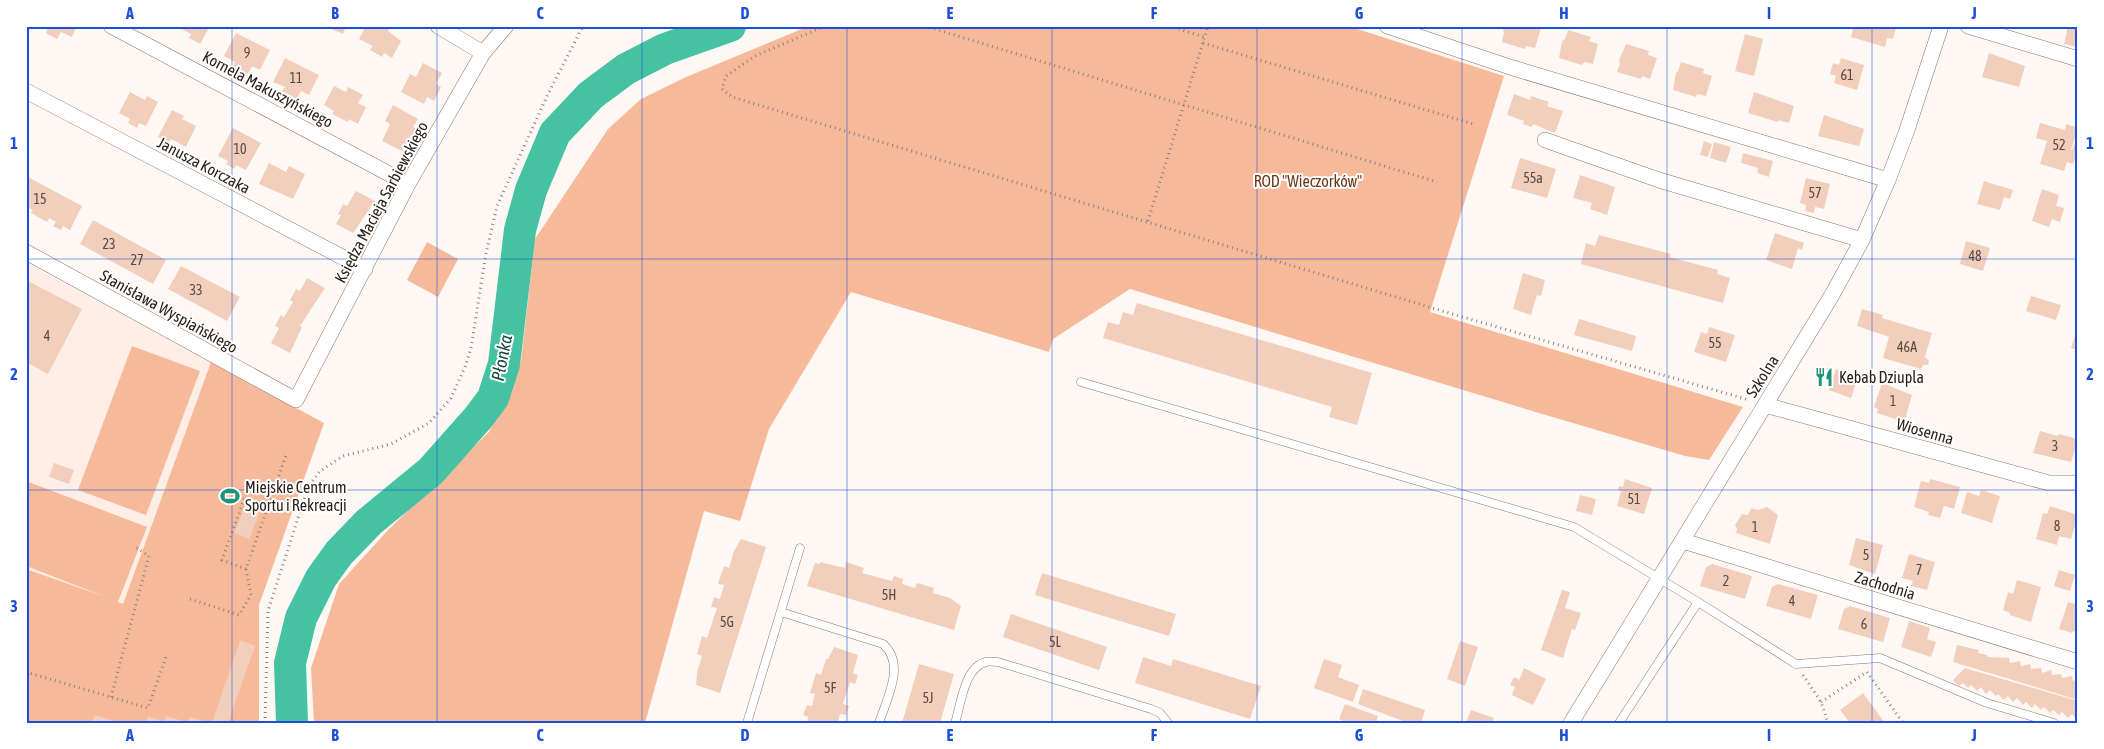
<svg xmlns="http://www.w3.org/2000/svg" width="2104" height="749" font-family="'Asap Condensed',sans-serif">
	<style>
		.built { fill: #feeee6 }
		.green { fill: #f6ba9a }
		.lines { fill: none; stroke-linecap: round; stroke-linejoin: round }
		.river { stroke: #45c2a2; stroke-width: 32 }
		.building { fill: #f2cebc }
		.lane-casing { stroke: #907466; stroke-width: 9 }
		.street-casing { stroke: #907466; stroke-width: 16 }
		.path { stroke: #8c837e; stroke-width: 3; stroke-dasharray: 1 4; stroke-linecap: butt }
		.lane { stroke: #fff; stroke-width: 8 }
		.street { stroke: #fff; stroke-width: 15 }
		.grid { fill: none; stroke: #1d4ed8; stroke-width: 1; stroke-opacity: 0.55 }
		.labels { text-anchor: middle; stroke-width: 4; stroke-linejoin: round; paint-order: stroke }
		.number-label { font-size: 14px; fill: #5a4940 }
		.street-label { font-size: 16px; fill: #281d17; stroke: #fff }
		.park-label { font-size: 16px; fill: #6c3615; stroke: #fff }
		.poi-label { font-size: 16px; fill: #281d17; stroke: #fff; text-anchor: start }
		.water-label { font-size: 18px; font-style: italic; fill: #13483b; stroke: #fff }
		.neatline { fill: none; stroke: #1d4ed8; stroke-width: 2 }
		.grid-label { font-size: 16px; text-anchor: middle; font-weight: bold; fill: #1d4ed8 }
	</style>
	<rect width="100%" height="100%" fill="#fef8f4"/>
	<path class="built" d="M26,263L211,362L123,604L26,569Z"/>
	<path class="green" d="M809,26H1348L1504,76L1430,312L1743,407L1709,460L1685,456L1549,416L1130,289L1053,339L1049,352L851,292L769,429L740,521L704,511L645,723H314L311,668L339,584L388,530L489,432L521,361L535,239L608,129L641,99L686,77Z
		M427,242L458,259L438,297L407,280Z
		M132,346L200,371L146,515L78,490Z
		M211,362L324,423L259,605V723H26V569L106,597L26,566V481L147,527L118,602L123,604Z"/>
	<g class="lines">
		<path class="river" d="M292,723L290,663L301,618L321,578L339,553L369,522L431,471L478,418L493,398L504,364L520,230L531,190L555,133L591,95L626,69L665,49L730,26"/>
	</g>
	<path class="building" d="M49,26H77L72,37L61,32L57,39L46,33Z
		M176,26H210L200,44L189,38L191,34Z
		M324,26H346L343,34Z
		M366,26H390L388,31L401,41L392,58L384,53L382,57L370,50L373,46L359,39Z
		M1504,26L1541,28L1535,48L1526,46L1525,49L1502,42L1504,33L1503,30Z
		M1854,26H1890L1896,28L1893,39L1887,38L1885,47L1851,37Z
		M2068,26H2078V47L2064,44Z
		M1568,30L1591,37L1589,41L1598,44L1593,64L1584,62L1582,65L1559,58L1562,41L1565,39Z
		M236,33L270,50L260,70L252,66L248,74L233,67L235,62L224,56Z
		M1745,34L1763,39L1754,76L1735,71Z
		M1626,44L1649,51L1648,55L1657,58L1650,79L1642,76L1641,79L1617,72L1620,63L1619,60Z
		M1989,53L2025,66L2019,87L1982,77Z
		M285,58L319,75L309,95L301,91L297,99L282,91L285,87L273,82Z
		M1841,58L1864,65L1857,90L1834,83L1836,76L1830,74L1833,63L1839,65Z
		M1681,62L1704,69L1703,73L1712,76L1706,96L1697,94L1696,97L1673,90L1676,73L1678,71Z
		M423,63L442,73L436,84L441,87L434,101L427,97L424,104L401,92L410,74L416,77Z
		M334,86L346,92L348,87L363,95L358,103L366,107L358,124L349,119L348,122L332,114L334,111L324,105Z
		M130,92L145,100L147,96L158,102L146,126L139,123L137,128L128,123L130,119L119,113Z
		M1754,92L1794,106L1789,123L1778,120V122L1748,113Z
		M1514,94L1530,100L1531,96L1549,102L1547,106L1563,111L1555,133L1533,124L1532,127L1523,124L1524,121L1507,115Z
		M393,105L418,119L413,127L419,130L415,138L411,135L402,151L382,141L390,124L385,121Z
		M172,110L184,116L182,119L196,126L186,147L171,139L169,143L158,137Z
		M1824,115L1864,129L1859,146L1818,136Z
		M2040,123L2065,130L2066,124L2078,128L2071,150H2072L2078,134V151L2073,164L2067,162L2064,171L2040,164L2047,141L2036,138Z
		M233,128L261,143L246,170L236,165L234,169L226,164L228,161L218,156Z
		M1704,141L1712,144L1708,157L1700,155Z
		M1714,142L1731,147L1726,163L1710,158Z
		M1743,153L1773,161L1769,177L1757,173L1758,168L1741,163Z
		M1520,158L1556,169L1547,198L1511,188Z
		M269,163L286,172L289,166L305,174L293,199L259,184Z
		M1580,175L1615,187L1607,215L1590,209L1592,203L1573,198Z
		M26,176L82,206L70,230L63,226L61,230L53,226L56,222L49,218L47,222L31,213L33,210L26,206Z
		M1806,178L1830,184L1824,209L1815,207L1814,213L1805,211L1806,205L1800,203Z
		M1984,181L2013,190L2010,199L2004,197L2000,210L1977,204Z
		M2042,189L2059,195L2056,206L2064,208L2060,222L2052,219L2049,227L2032,221Z
		M356,191L375,201L353,233L336,224L341,215L338,214L343,204L347,206Z
		M93,220L166,260L153,284L80,244Z
		M1775,233L1804,243L1802,250L1798,248L1792,269L1766,260Z
		M1599,235L1671,254L1670,257L1718,270L1717,274L1730,278L1723,303L1581,264L1586,243L1595,246Z
		M1966,241L1990,248L1983,271L1960,264Z
		M181,266L240,297L227,321L168,289Z
		M1523,273L1545,280L1541,296L1537,295L1531,315L1513,309Z
		M307,278L325,288L300,326L302,327L290,353L271,343L279,328L275,326L281,315L284,317L293,302L290,300L296,289L300,291Z
		M26,280L82,309L48,374L26,362Z
		M2031,296L2061,305L2056,320L2026,311Z
		M1137,303L1372,373L1357,425L1329,417L1332,407L1103,338L1108,322L1119,325L1123,312L1133,315Z
		M1862,309L1883,315L1882,318L1932,333L1925,357L1929,361L1928,365H1923L1921,369L1883,358L1889,337L1857,326Z
		M1579,319L1636,336L1632,351L1574,335Z
		M1709,327L1735,335L1726,362L1694,352L1701,332L1707,334Z
		M2077,329H2078V350L2071,348Z
		M1836,369L1858,377L1851,398L1829,390Z
		M1882,383L1912,395L1905,419L1899,418L1898,420L1877,413L1878,409L1874,407Z
		M2040,431L2058,436L2059,434L2078,439L2071,462L2033,453Z
		M54,463L74,470L69,484L49,477Z
		M1625,479L1652,488L1644,514L1617,506L1621,491L1618,490L1619,486L1623,487Z
		M1930,479L1960,487L1954,509L1944,506L1940,518L1928,515L1929,512L1914,507L1921,481L1929,483Z
		M1981,490L2000,496L1992,523L1961,513L1967,492L1979,496Z
		M1580,495L1596,499L1592,515L1576,511Z
		M246,504L261,509L249,539L234,533Z
		M2050,506L2078,515L2071,539L2059,536L2057,545L2036,539L2043,513L2047,514Z
		M1767,507L1778,515L1770,544L1736,533L1737,529L1735,525L1742,514L1748,515L1751,508L1758,510Z
		M1856,538L1883,545L1875,574L1849,565Z
		M741,539L766,547L720,693L696,685L697,672L702,656L697,654L702,636L707,638L717,608L711,607L714,597L720,599L724,585L718,584L724,566L729,568L734,551Z
		M1909,554L1935,562L1927,590L1911,586L1913,581L1902,578Z
		M820,562L845,568L846,562L864,568L862,573L892,581L894,576L903,579L902,584L915,588L917,583L934,588L933,593L950,598L961,606L954,630L807,586L815,563L820,564Z
		M1712,564L1752,576L1745,599L1700,586L1706,567Z
		M2059,570L2075,575L2070,591L2054,586Z
		M1042,573L1176,614L1169,636L1035,595Z
		M2017,580L2041,587L2031,622L2010,615V613L2003,610L2008,592L2013,594Z
		M1778,584L1818,595L1811,619L1766,606L1772,587Z
		M1562,590L1570,592L1565,608L1581,613L1575,630L1572,629L1563,658L1541,650Z
		M2068,602L2078,605V632L2073,631L2072,633L2059,629Z
		M1850,606L1890,618L1883,642L1838,629L1844,609Z
		M1011,614L1107,647L1099,670L1003,637Z
		M1909,621L1930,628L1927,639L1936,642L1931,657L1901,647Z
		M240,640L255,646L228,723H212Z
		M1460,641L1478,647L1465,686L1447,679Z
		M1957,645L1979,650L1978,653L1987,655L1988,657L2009,658L2010,663L2020,661L2021,666L2030,664L2031,669L2041,668L2042,673L2051,670L2052,675L2061,674L2062,678L2072,676L2073,681L2078,680V700L1953,662Z
		M834,647L858,655L853,673L858,675L855,684L850,682L843,704L849,706L846,715L840,714L838,723H807L808,717L803,715L807,705L812,706L815,694L810,693L816,673L821,675L826,659H828Z
		M1143,657L1171,666L1173,659L1261,686L1250,719L1135,683Z
		M1324,659L1342,665L1338,677L1359,685L1353,702L1314,688Z
		M919,664L954,674L940,723H902Z
		M1524,668L1546,679L1533,705L1512,695L1515,687L1510,685L1514,677L1519,680Z
		M1965,668L2078,701V721L2072,714L2068,718L2062,712L2059,715L2053,710L2050,713L2044,707L2041,710L2035,704L2032,708L2026,702L2023,705L2017,698L2013,702L2008,696L2004,700L1998,694L1996,696L1990,690L1986,694L1981,687L1977,691L1971,685L1968,688L1963,683L1959,686L1953,680Z
		M1363,689L1425,710L1421,723H1408L1358,704Z
		M1863,693L1885,723H1850L1840,710Z
		M1345,704L1378,716L1376,723H1348L1339,719Z
		M1471,710L1494,718L1492,723H1466Z
		M95,715L116,722V723H92Z
		M148,716L164,722L166,716L186,722L146,723Z
		M190,717L207,722V723H188Z"/>
	<g class="lines">
		<g class="lane-casing">
			<path id="lane" d="M1081,382L1574,527L1698,602L1796,664L1880,658L1987,703L2054,723
				M781,612L883,644C906,664 887,698 879,723
				M747,723L800,548
				M955,723C961,705 964,667 986,662C989,661 994,662 998,662L1151,709L1160,713L1168,723
				M1619,723L1698,602"/>
		</g>
		<g class="street-casing">
			<path id="street" d="M111,26L408,184
				M438,26L483,53
				M1387,26L1513,68L1888,180
				M1968,26L2078,59
				M26,91L365,269
				M1545,140L1659,180L1862,240
				M26,252L296,400L408,184L483,53L506,26
				M1765,405L2049,483H2078
				M1683,541L2078,662
				M1571,723L1832,295L1862,240L1888,180L1906,133L1941,26"/>
		</g>
		<path class="path" d="M825,26L755,56L726,76L722,89L732,97L1449,313L1749,400
			M925,26L1437,182
			M1169,26L1204,37
			M1203,43L1473,124
			M1148,221L1208,26
			M26,449L28,445
			M246,569L222,560L249,486L272,495
			M190,599L239,615L251,595L246,569L286,455
			M26,672L148,708L167,654
			M1803,675L1821,702L1828,723
			M111,697L149,556L134,546
			M1821,702L1867,672L1903,723
			M265,723L268,611L308,487L320,471L343,456L391,444L429,423L451,398L465,367L471,348L486,253L497,206L548,94L583,26"/>
		<use href="#lane" class="lane"/>
		<use href="#street" class="street"/>
	</g>
	<path class="grid" d="M232,26V723M437,26V723M642,26V723M847,26V723M1052,26V723M1257,26V723M1462,26V723M1667,26V723M1872,26V723M26,259H2078M26,490H2078"/>
	<defs>
		<g id="restaurant-bare" transform="scale(1.5)"><path d="M-5-6h1v4h1v-4h1v4h1v-4h1v5L-1.5 .5V6h-2V.5L-5-1ZM5-6V6H3V1.5H1.5Q1.5-4 5-6Z" fill="#1e9479" stroke="#fff" stroke-width="2.5" paint-order="stroke"/></g>
		<g id="stadium-bare" transform="scale(1.5)"><path d="M0-5a6.5 5 0 1 0 0 10a6.5 5 0 1 0 0-10ZM-3.5-1.8h7v3.6h-7Z" fill="#1e9479" stroke="#fff" stroke-width="2.5" paint-order="stroke"/></g>
	</defs>
	<g fill-rule="evenodd">
		<use href="#restaurant-bare" x="1824" y="377"/>
		<use href="#stadium-bare" x="230" y="496"/>
	</g>
	<g class="labels">
		<g class="number-label">
			<text x="247" y="58">9</text>
			<text x="1847" y="80">61</text>
			<text x="296" y="83">11</text>
			<text x="2059" y="150">52</text>
			<text x="240" y="154">10</text>
			<text x="1533" y="183">55a</text>
			<text x="1815" y="198">57</text>
			<text x="40" y="204">15</text>
			<text x="109" y="249">23</text>
			<text x="1975" y="261">48</text>
			<text x="137" y="265">27</text>
			<text x="196" y="295">33</text>
			<text x="47" y="341">4</text>
			<text x="1715" y="348">55</text>
			<text x="1907" y="352">46A</text>
			<text x="1893" y="406">1</text>
			<text x="2055" y="451">3</text>
			<text x="1634" y="504">51</text>
			<text x="2057" y="531">8</text>
			<text x="1755" y="532">1</text>
			<text x="1866" y="560">5</text>
			<text x="1919" y="575">7</text>
			<text x="1726" y="586">2</text>
			<text x="889" y="600">5H</text>
			<text x="1792" y="606">4</text>
			<text x="727" y="627">5G</text>
			<text x="1864" y="629">6</text>
			<text x="1055" y="647">5L</text>
			<text x="830" y="693">5F</text>
			<text x="928" y="703">5J</text>
		</g>
		<g class="street-label">
			<text transform="translate(268 89) rotate(28)" y="6">Kornela Makuszyńskiego</text>
			<text transform="translate(204 165) rotate(28)" y="6">Janusza Korczaka</text>
			<text transform="translate(381 202) rotate(-62)" y="6">Księdza Macieja Sarbiewskiego</text>
			<text transform="translate(169 311) rotate(29)" y="6">Stanisława Wyspiańskiego</text>
			<text transform="translate(1762 376) rotate(-58)" y="6">Szkolna</text>
			<text transform="translate(1925 431) rotate(16)" y="6">Wiosenna</text>
			<text transform="translate(1885 585) rotate(17)" y="6">Zachodnia</text>
		</g>
		<g class="park-label">
			<text x="1308" y="187">ROD "Wieczorków"</text>
		</g>
		<g class="poi-label">
			<text x="1839" y="383">Kebab Dziupla</text>
			<text x="245" y="493">Miejskie Centrum<tspan x="245" dy="18">Sportu i Rekreacji</tspan></text>
		</g>
		<g class="water-label">
			<text transform="translate(502 358) rotate(-79)" y="6">Płonka</text>
		</g>
	</g>
	<rect width="2104" height="749" fill="none" stroke="#ffffff" stroke-width="55"/>
	<rect x="28" y="28" width="2048" height="694" class="neatline"/>
	<g class="grid-label">
		<text x="130" y="19">A</text>
		<text x="335" y="19">B</text>
		<text x="540" y="19">C</text>
		<text x="745" y="19">D</text>
		<text x="950" y="19">E</text>
		<text x="1154" y="19">F</text>
		<text x="1359" y="19">G</text>
		<text x="1564" y="19">H</text>
		<text x="1769" y="19">I</text>
		<text x="1974" y="19">J</text>
		<text x="14" y="149">1</text>
		<text x="2090" y="149">1</text>
		<text x="14" y="380">2</text>
		<text x="2090" y="380">2</text>
		<text x="14" y="612">3</text>
		<text x="2090" y="612">3</text>
		<text x="130" y="741">A</text>
		<text x="335" y="741">B</text>
		<text x="540" y="741">C</text>
		<text x="745" y="741">D</text>
		<text x="950" y="741">E</text>
		<text x="1154" y="741">F</text>
		<text x="1359" y="741">G</text>
		<text x="1564" y="741">H</text>
		<text x="1769" y="741">I</text>
		<text x="1974" y="741">J</text>
	</g>
</svg>
